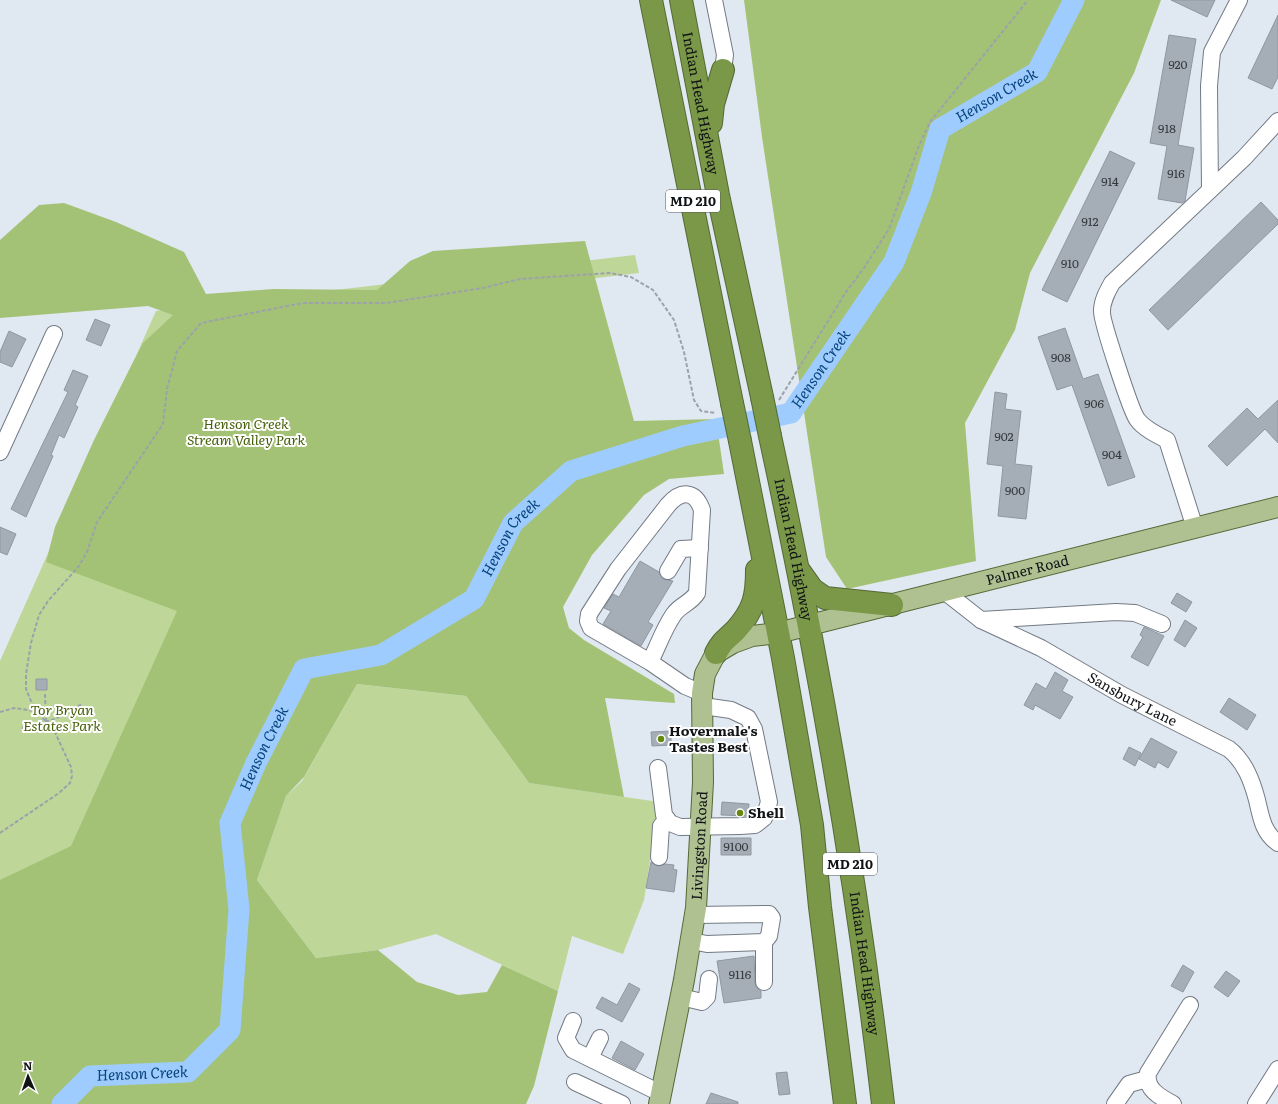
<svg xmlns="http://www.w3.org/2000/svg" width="1278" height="1104" font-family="Literata,serif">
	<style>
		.green { fill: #bed799 }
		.forest { fill: #a4c275 }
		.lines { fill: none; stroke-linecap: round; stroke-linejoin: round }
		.river { stroke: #9fccff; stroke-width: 21 }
		.building { fill: #a5adb6; stroke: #8f97a0 }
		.minor-casing { stroke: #737a83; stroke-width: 18 }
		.major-casing { stroke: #556936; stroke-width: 22 }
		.highway-casing { stroke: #556936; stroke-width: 24 }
		.path { stroke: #9ca2aa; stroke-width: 2; stroke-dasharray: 4 2; stroke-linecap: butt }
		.minor { stroke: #fff; stroke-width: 16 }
		.major { stroke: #afc191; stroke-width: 20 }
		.highway { stroke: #7a9848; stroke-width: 22 }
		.highway-bridge-casing { stroke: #556936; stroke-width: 24; stroke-linecap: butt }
		.highway-bridge { stroke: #7a9848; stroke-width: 22 }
		.poi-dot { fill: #65890e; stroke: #fff; stroke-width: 1.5 }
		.labels { text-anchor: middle; stroke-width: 4; stroke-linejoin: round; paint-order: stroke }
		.number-label { font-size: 12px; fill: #353a3e }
		.shield { fill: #fff; stroke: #585a5c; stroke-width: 1 }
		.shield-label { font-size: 13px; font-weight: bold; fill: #101316 }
		.street-label { font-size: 14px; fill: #101316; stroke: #fff }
		.park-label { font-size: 14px; font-style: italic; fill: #466009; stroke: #fff }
		.poi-label { font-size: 14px; font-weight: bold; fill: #101316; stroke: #fff; text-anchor: start }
		.water-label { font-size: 15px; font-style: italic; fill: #08447c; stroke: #fff }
	</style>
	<rect width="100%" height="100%" fill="#e0e8f2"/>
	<path class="green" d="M635,255L639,273L394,302L0,1104V661L156,311Z
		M357,684L466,696L529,783L659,802L644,900L623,954L572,936L558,991L436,934L378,950L316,958L257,880L286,796L302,781Z"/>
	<path class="forest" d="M744,0H1161L1134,73L1030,273L1015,330L965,423L976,561L847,589L826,557L762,137Z
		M64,203L116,222L184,252L206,294L273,289L377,290L410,261L433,251L585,241L634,421L716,419L724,474L669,479L644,495L592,555L563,607L569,628L584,640L674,694L675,703L605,698L624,797L529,783L466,696L357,684L304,777L286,796L257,880L316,958L378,950L417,982L458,995L487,992L502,965L558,991L534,1086L526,1104H0V880L71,846L177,611L46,562L55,527L94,440L130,368L143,343L173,315L148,306L0,318V240L39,205Z"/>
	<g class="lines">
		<path class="river" id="s1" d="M62,1104L90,1076L188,1072L230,1030L239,909L230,823L256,763L304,669L381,655L474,599L513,523L571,471L683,436L791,413L894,262L921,193L940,129L1037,72L1074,0"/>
	</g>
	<path class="building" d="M1171,0H1215L1207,17Z
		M1278,15V77L1272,89L1248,78Z
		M1169,35L1196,39L1178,145L1194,148L1185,201L1182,203L1158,199L1167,146L1150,143Z
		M1110,151L1135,163L1067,302L1042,290Z
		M1261,202L1278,220V224L1168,330L1149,310Z
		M95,319L110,325L101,346L86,340Z
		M1065,328L1083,379L1098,374L1135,477L1108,486L1072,385L1057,390L1038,337Z
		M9,331L26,339L12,367L0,362V352Z
		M73,370L88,376L75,405L78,407L64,438L59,435L51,455L53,456L26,517L11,509L68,392L64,390Z
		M995,392L1007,394L1005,409L1021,411L1015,464L1032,466L1026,519L998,516L1003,466L987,464Z
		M1278,400V443L1265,429L1227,466L1208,446L1247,408L1258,419Z
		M0,527L16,534L7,555L0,552Z
		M640,561L659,572L663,579L673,581L648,622L653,625L641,646L603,624L611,611L604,608L613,594L619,597Z
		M1177,593L1192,602L1186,612L1171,603Z
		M1185,620L1197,628L1185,647L1174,640Z
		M1144,627L1164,636L1148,666L1131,657L1143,637L1140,635Z
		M1055,672L1068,680L1062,691L1073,697L1060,719L1035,705L1033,710L1024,705L1036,683L1046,689Z
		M36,679H47V690H36Z
		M1229,698L1256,715L1247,730L1220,712Z
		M671,731V745L652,746L651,732Z
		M1151,738L1177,752L1168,768L1158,762L1155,768L1139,759Z
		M1129,747L1141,753L1135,766L1123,759Z
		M722,802L749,804L748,816L721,815Z
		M721,838H751V855H721Z
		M651,862L658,866L665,864L674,865L673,869L677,870L674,892L646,888Z
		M754,956L755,982L756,987L761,991V998L724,1003L717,961Z
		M1183,965L1194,972L1183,992L1171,986Z
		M1226,971L1240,981L1228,997L1214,987Z
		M629,983L640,989L622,1022L596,1008L602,997L617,1005Z
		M621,1041L644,1054L635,1070L612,1058Z
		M787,1072L790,1094L779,1095L776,1073Z
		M711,1093L738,1102V1104H706Z"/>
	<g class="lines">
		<g class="minor-casing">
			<g id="minor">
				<path d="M714,0L725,55L723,70"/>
				<path d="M1210,190L1209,86L1212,52L1239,0"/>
				<path d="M0,452L54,334"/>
				<path d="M1195,528L1167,440C1157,435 1143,428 1137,419C1131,411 1101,320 1102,311C1102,301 1107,292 1112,283L1244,158L1278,121"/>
				<path d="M668,571L681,549L700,548"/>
				<path id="s2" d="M944,591L981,620L1041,648L1122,695L1229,749C1245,762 1252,781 1257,800C1261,817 1263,833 1278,843"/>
				<path d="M981,620L1116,612L1135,613L1162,624"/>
				<path d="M650,662C658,646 664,628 674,614C680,605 691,603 697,593L702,510C695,490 681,490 668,505L618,569L589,614L588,621L591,628L650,662L685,686L702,693"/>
				<path d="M658,768L664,815L670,823L680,827L740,826L755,825L764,818L769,802L754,729L748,718L731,710L703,706"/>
				<path d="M659,857L661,826L667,819"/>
				<path d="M691,941L707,944L764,942L769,936L772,918L769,914L695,915"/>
				<path d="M764,942V982"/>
				<path d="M681,997L702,1002L707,997L709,979"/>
				<path d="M573,1021L566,1038L573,1050L662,1094"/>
				<path d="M590,1058L600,1038"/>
				<path d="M575,1082L622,1104"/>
				<path d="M1115,1104L1129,1084L1147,1079"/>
				<path d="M1173,1104C1160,1097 1145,1089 1148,1073L1190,1005"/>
				<path d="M1256,1104L1278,1069"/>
			</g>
		</g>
		<g class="major-casing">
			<g id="major">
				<path id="s3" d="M659,1104L684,980L696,908L703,782L702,693L705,674L716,653L733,643L752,636L778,633L1278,507"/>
			</g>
		</g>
		<g class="highway-casing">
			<g id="highway">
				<path d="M651,0L732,403"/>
				<path id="s4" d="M681,0L718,195L762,397"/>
				<path d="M711,123L713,104L723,70"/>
				<path id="s5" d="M770,436C818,657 857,880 883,1104"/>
				<path d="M740,441L783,658L812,825L820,907L845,1104"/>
				<path d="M800,572L812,589L825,598L892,605"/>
				<path d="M716,653C723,640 726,640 736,630C754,610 757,596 757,570"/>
			</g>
		</g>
		<path class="path" d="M779,400L846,292L864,268L889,229L918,148L930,122L1028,0
			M45,694L46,721
			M0,712L14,708L35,711
			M22,728L55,719L82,704
			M0,833L59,793L70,783L72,776L71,767L53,728L35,711L26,689V674L31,643L39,615L48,601L79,566L87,552L97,522L163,424L167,389L177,351L201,323L303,303H386L483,288L520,279L610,273L631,277L653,290L674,320L684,352L694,400L701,411L716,413"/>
		<use href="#minor" class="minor"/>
		<use href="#major" class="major"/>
		<use href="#highway" class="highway"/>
		<g class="highway-bridge-casing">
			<path id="highway-bridge" d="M762,397L770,436
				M732,403L740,441"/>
		</g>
		<use href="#highway-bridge" class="highway-bridge"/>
	</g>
	<g class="poi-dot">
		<circle cx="661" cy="739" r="4"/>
		<circle cx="740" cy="813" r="4"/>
	</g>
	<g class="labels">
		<g class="number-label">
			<text x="1178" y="69">920</text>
			<text x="1167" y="133">918</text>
			<text x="1176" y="178">916</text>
			<text x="1110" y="186">914</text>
			<text x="1090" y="226">912</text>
			<text x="1070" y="268">910</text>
			<text x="1061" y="362">908</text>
			<text x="1094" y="408">906</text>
			<text x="1004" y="441">902</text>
			<text x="1112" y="459">904</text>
			<text x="1015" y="495">900</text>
			<text x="736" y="851">9100</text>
			<text x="740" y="979">9116</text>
		</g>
		<g class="shield">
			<rect x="666" y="190" width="54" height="22" rx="3"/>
			<rect x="823" y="853" width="54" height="22" rx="3"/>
		</g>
		<g class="shield-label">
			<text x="693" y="206">MD 210</text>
			<text x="850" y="869">MD 210</text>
		</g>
		<g class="street-label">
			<text dy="5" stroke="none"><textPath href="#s4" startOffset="105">Indian Head Highway</textPath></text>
			<text dy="5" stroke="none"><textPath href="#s5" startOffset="116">Indian Head Highway</textPath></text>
			<text dy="5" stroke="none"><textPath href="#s3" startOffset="781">Palmer Road</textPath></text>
			<text dy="5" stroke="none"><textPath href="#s2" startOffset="218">Sansbury Lane</textPath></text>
			<text dy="5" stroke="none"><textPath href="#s3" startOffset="262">Livingston Road</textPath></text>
			<text dy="5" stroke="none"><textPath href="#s5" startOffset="536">Indian Head Highway</textPath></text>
		</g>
		<g class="park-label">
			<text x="246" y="429">Henson Creek<tspan x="246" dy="16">Stream Valley Park</tspan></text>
			<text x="62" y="715">Tor Bryan<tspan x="62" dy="16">Estates Park</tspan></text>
		</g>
		<g class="poi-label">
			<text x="669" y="736">Hovermale's<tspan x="669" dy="16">Tastes Best</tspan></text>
			<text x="748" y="818">Shell</text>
		</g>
		<g class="water-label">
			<text dy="5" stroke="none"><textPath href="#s1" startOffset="1543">Henson Creek</textPath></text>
			<text dy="5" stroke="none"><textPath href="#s1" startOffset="1207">Henson Creek</textPath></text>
			<text dy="5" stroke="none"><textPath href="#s1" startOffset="835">Henson Creek</textPath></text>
			<text dy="5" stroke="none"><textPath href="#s1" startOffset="487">Henson Creek</textPath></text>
			<text dy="5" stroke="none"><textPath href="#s1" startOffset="92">Henson Creek</textPath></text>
		</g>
	</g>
	<g transform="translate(28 1076) rotate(358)" stroke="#ffffff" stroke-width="3" paint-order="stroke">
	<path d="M0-3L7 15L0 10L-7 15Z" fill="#101316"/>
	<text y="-6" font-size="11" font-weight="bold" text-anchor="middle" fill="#101316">N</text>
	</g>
</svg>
